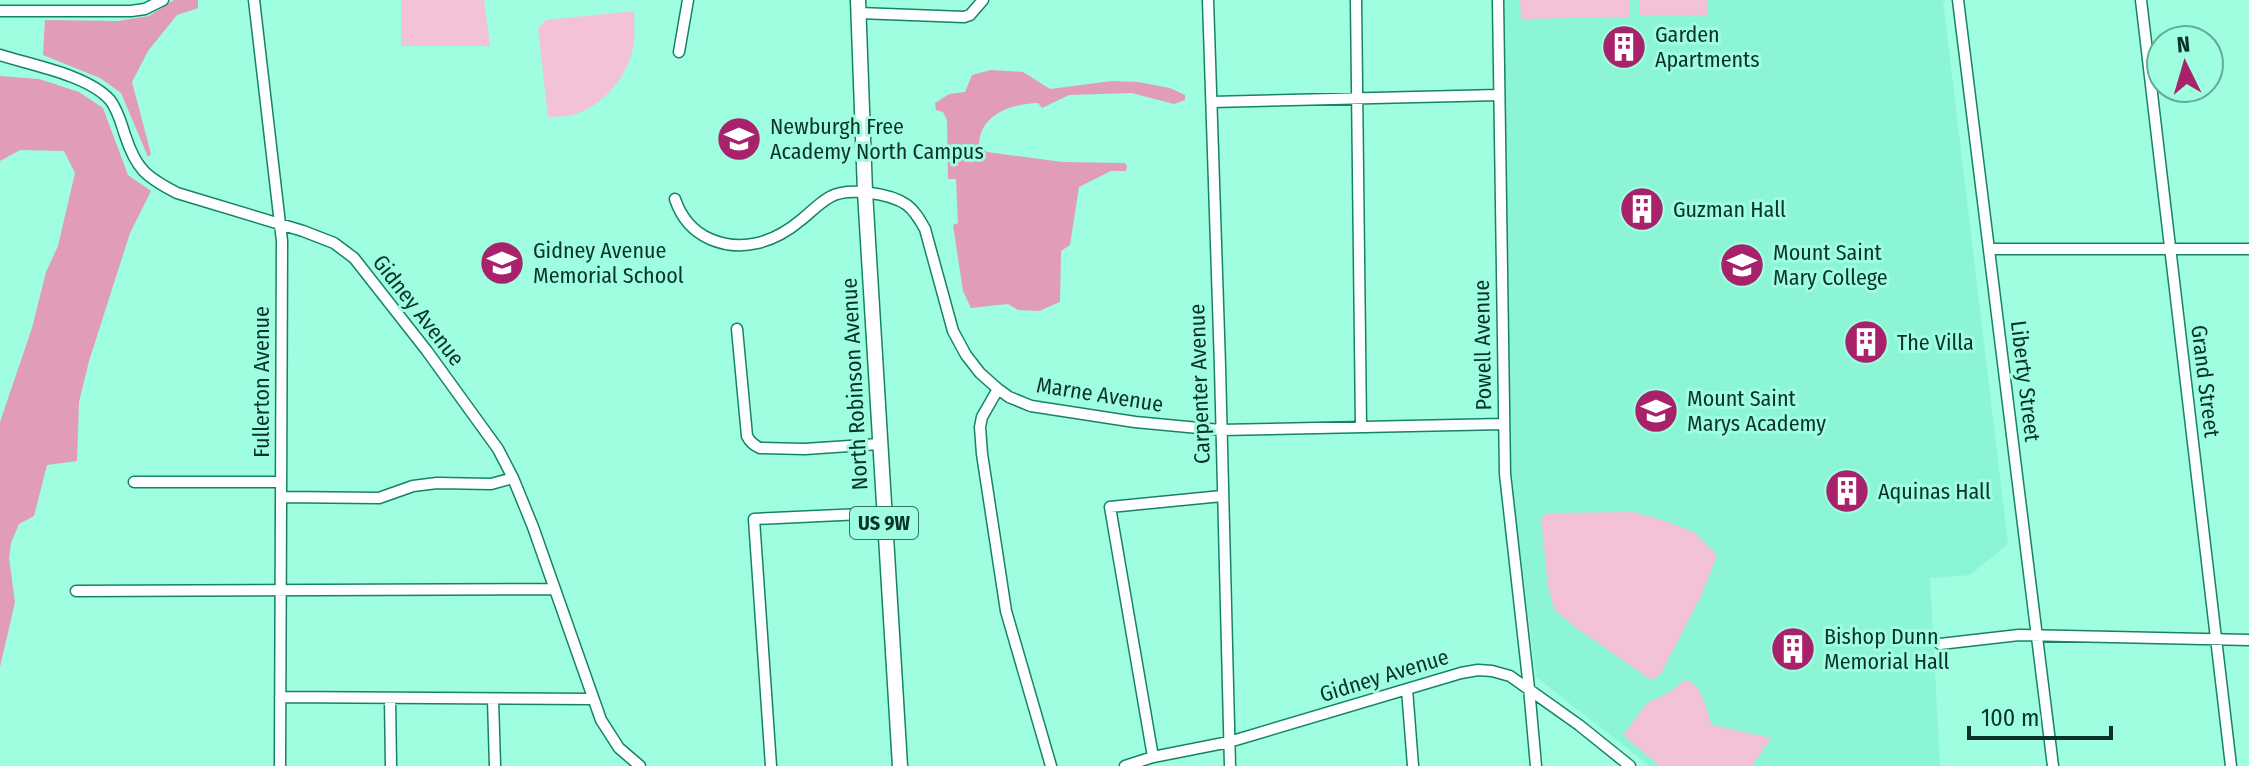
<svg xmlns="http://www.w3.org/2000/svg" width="2249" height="766" font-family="'Fira Sans Condensed',sans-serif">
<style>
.built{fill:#8bf5d5}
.green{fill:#f3c2d6}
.forest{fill:#e09cb8}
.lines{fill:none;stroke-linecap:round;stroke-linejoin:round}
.minor-casing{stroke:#168269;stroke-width:13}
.highway-casing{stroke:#168269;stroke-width:17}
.minor{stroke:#fff;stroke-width:10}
.highway{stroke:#fff;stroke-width:14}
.labels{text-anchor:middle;stroke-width:6;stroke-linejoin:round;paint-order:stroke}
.shield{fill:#9ffde0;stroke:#367060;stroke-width:2}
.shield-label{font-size:20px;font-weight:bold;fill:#093329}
.poi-label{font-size:22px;fill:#093329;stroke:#9ffde0;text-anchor:start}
.street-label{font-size:22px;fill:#093329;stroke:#9ffde0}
</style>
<rect width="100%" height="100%" fill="#9ffde0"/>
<path class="built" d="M 1504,0 L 1943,0 L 2008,544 L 1970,575 L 1930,578 L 1940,766 L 1650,766 L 1536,677 L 1511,480 Z"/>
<path class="green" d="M 401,0 L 484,0 L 490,46 L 401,46 Z
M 1520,0 L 1629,0 L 1629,17 L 1521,19 Z
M 1640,0 L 1707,0 L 1707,15 L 1640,15 Z
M 634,11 C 634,21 635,32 634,42 C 630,74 604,106 573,115 C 565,117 556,116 548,117 L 538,28 L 546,20 Z
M 1633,512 L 1659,519 L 1694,532 L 1717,555 L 1701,596 L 1660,675 L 1651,680 L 1571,624 L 1554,609 L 1548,586 L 1541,518 L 1547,513 Z
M 1685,680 C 1702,683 1706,710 1712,725 L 1771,738 L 1752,766 L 1660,766 L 1623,735 L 1647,703 L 1670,692 Z"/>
<path class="forest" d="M 174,0 L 198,0 L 198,8 L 177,15 L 148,51 L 132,82 L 151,154 L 148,157 L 121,93 L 100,78 L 43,55 L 45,20 L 118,21 L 149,16 Z
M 991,70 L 1023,72 L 1050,89 L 1112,81 L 1138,82 L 1170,88 L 1185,95 L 1185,100 L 1174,104 L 1132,93 L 1069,95 L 1042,108 L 1038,103 C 1012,104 981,113 979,144 L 987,152 L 1062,162 L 1125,163 L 1127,166 L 1126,171 L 1111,171 L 1079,187 L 1070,245 L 1061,251 L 1060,302 L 1039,311 L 1018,310 L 1008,304 L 971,308 L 963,291 L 953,225 L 958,223 L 956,179 L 948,179 L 947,120 L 943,112 L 936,110 L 935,103 L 949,94 L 965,92 L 972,75 Z
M 0,76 L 39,79 L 79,92 L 103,108 L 128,175 L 151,191 L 130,233 L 89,361 L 79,402 L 77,461 L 47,465 L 34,516 L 19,524 L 11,543 L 9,558 L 15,602 L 0,667 L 0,422 L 32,328 L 46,272 L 58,246 L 75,173 L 64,151 L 20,150 L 0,161 Z"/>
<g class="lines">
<g class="minor-casing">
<path id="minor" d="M 254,0 L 282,241 L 280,766
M 1208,0 C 1217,255 1225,511 1230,766
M 1356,0 L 1361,427
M 1498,0 L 1505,474 L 1529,688 L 1536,766
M 1958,0 L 2053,766
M 2141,0 C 2169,256 2201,511 2231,766
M 0,11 L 131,11 L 145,9 L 163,0
M 859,13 L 964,17 L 970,15 L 983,0
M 679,52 L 688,0
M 0,55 C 31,65 88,75 110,100 C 118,110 121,123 125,135 C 136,169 146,177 177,193 L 303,231 L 334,243 L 354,258 L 427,351 L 498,449 L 513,478 L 533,527 L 601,720 L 619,748 L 640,766
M 1212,102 L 1499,95
M 675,199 C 681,217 692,231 710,239 C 742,253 775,242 801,220 C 810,213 819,203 830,197 C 848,187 890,193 907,205 C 915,211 920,220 925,229 L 953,331 L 966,355 L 980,373 L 998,389 L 1009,397 L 1031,406 L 1135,422 L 1220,430 L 1503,424
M 1989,249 L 2249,249
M 737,329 L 747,436 C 750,442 753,445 760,448 L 805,449 L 879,444
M 998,389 L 982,417 L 980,427 L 982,454 L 1006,611 L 1051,766
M 134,482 L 281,482
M 281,497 L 379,498 L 413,486 L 437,483 L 491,484 L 513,478
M 76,591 L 555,589
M 1940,644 L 2019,635 L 2249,640
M 1407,689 L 1413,766
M 280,697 L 592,699
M 390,698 L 391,766
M 493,699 L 495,766
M 1153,757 L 1110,507 L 1222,496
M 771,766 L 754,519 L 883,513
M 1125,766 L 1153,757 L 1229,742 L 1461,673 L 1478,670 L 1492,671 L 1510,676 L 1579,725 L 1630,766"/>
</g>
<g class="highway-casing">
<path id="highway" d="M 858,0 L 865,192 L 900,766"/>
</g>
<use href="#minor" class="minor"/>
<use href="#highway" class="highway"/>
</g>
<defs>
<g id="building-disc" transform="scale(2.3)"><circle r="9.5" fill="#a7216b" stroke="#9ffde0"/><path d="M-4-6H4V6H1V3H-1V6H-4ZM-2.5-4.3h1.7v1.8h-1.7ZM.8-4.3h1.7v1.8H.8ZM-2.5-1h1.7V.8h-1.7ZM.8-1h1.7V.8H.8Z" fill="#fff"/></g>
<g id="school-disc" transform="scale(2.3)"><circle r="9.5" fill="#a7216b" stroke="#9ffde0"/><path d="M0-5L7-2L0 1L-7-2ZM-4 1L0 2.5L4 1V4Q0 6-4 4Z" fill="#fff"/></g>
<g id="university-disc" transform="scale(2.3)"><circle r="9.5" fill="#a7216b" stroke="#9ffde0"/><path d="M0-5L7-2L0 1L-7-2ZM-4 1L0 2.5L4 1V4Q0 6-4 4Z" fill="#fff"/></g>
</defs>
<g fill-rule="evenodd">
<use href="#building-disc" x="1624" y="47"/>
<use href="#school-disc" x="739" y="139"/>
<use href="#building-disc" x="1642" y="209"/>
<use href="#school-disc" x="502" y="263"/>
<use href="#university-disc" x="1742" y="265"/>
<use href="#building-disc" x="1866" y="342"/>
<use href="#school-disc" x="1656" y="411"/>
<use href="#building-disc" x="1847" y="491"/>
<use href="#building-disc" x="1793" y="649"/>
</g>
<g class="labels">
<rect class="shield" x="850" y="507" width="68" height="32" rx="6"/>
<g class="shield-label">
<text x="884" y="530">US 9W</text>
</g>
<g class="poi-label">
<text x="1655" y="42">Garden<tspan x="1655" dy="25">Apartments</tspan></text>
<text x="770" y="134">Newburgh Free<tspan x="770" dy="25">Academy North Campus</tspan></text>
<text x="1673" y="217">Guzman Hall</text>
<text x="533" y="258">Gidney Avenue<tspan x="533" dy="25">Memorial School</tspan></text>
<text x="1773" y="260">Mount Saint<tspan x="1773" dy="25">Mary College</tspan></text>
<text x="1897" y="350">The Villa</text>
<text x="1687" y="406">Mount Saint<tspan x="1687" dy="25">Marys Academy</tspan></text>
<text x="1878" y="499">Aquinas Hall</text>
<text x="1824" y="644">Bishop Dunn<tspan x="1824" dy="25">Memorial Hall</tspan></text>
</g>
<g class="street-label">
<text transform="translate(419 310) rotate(52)" y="8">Gidney Avenue</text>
<text transform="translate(1482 345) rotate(-91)" y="8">Powell Avenue</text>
<text transform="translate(2026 381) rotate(83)" y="8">Liberty Street</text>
<text transform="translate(2206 381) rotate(83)" y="8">Grand Street</text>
<text transform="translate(261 382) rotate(-90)" y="8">Fullerton Avenue</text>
<text transform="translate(854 384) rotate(-93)" y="8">North Robinson Avenue</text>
<text transform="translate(1199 384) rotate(-92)" y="8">Carpenter Avenue</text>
<text transform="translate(1100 394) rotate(9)" y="8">Marne Avenue</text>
<text transform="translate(1384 675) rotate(-17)" y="8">Gidney Avenue</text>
</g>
</g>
<g transform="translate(2185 64) rotate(355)"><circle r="38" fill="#9ffde0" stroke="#63ac97" stroke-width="2"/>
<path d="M0-6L14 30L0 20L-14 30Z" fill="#a7216b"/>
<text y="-12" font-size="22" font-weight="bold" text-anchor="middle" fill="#093329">N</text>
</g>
<path d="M1969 726v12h142v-12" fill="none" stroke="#093329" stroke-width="4"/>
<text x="1981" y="726" font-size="24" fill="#093329" stroke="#9ffde0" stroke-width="6" paint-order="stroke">100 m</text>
</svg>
